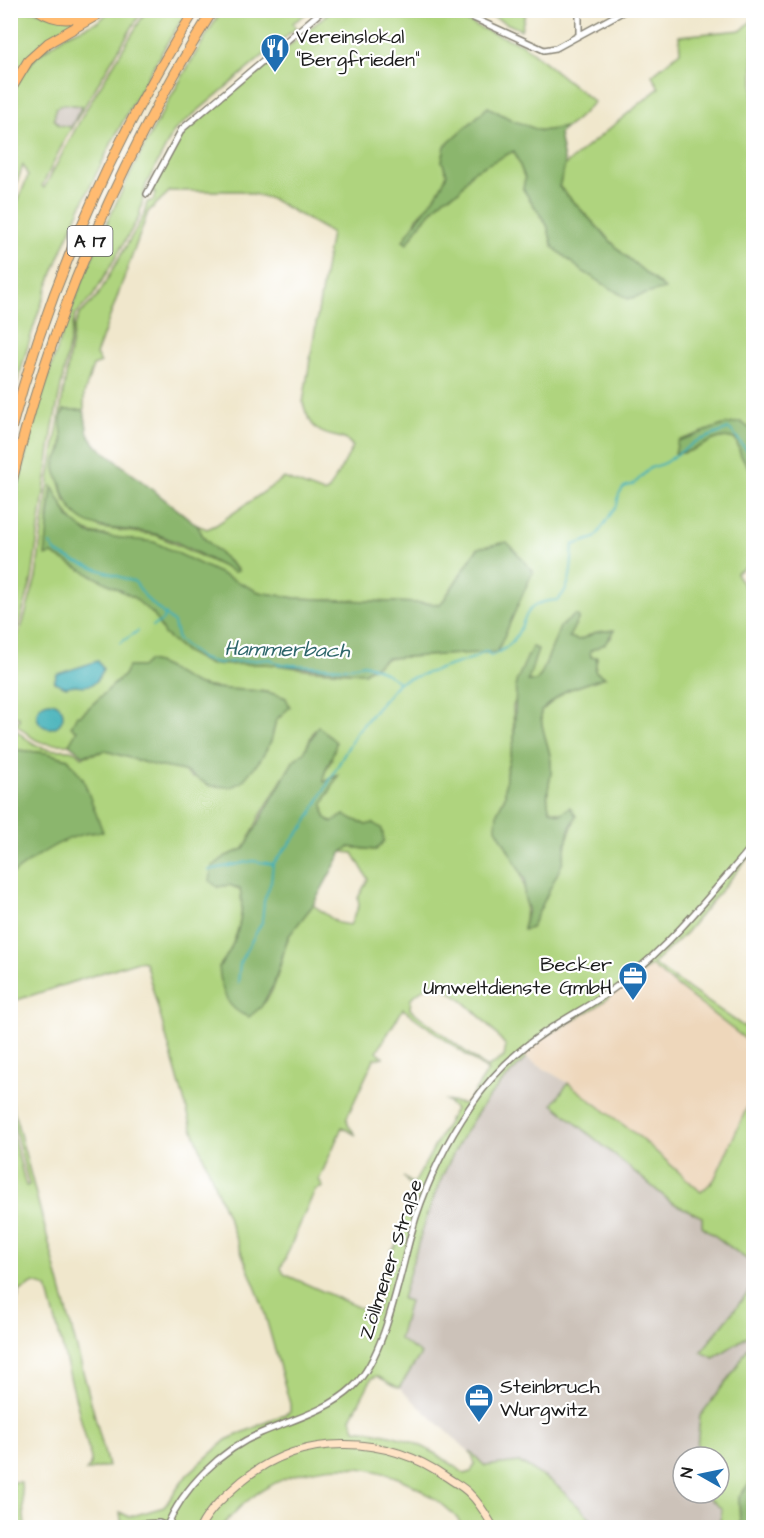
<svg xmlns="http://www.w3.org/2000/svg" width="764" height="1538" font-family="'Architects Daughter',sans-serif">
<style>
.built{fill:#eed7bb}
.industrial{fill:#ccc2b9}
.green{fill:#afd47e;stroke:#66784d;stroke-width:1.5;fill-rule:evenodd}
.forest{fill:#8bb66d;stroke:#546944;stroke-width:1.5}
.water{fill:#3fb0b8;stroke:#2e666a;stroke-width:1.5}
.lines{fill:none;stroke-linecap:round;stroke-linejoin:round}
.stream{stroke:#3fb0b8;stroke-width:2}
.street-casing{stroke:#868274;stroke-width:8}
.secondary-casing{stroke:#868274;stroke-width:9}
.highway-casing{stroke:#868274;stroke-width:11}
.street{stroke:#fff;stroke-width:5}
.secondary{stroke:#ffe4c6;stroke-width:7}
.highway{stroke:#ffbb71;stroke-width:9}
.labels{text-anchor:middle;stroke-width:4.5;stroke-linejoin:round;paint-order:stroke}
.shield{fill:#fff;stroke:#606060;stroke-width:1.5}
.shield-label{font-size:18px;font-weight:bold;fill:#1c1c1c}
.poi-label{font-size:20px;fill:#1c1c1c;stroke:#fff;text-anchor:start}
.street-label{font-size:20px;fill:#1c1c1c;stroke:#fff}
.water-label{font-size:21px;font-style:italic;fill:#2e666a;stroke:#fff}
</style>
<rect width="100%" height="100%" fill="#fff"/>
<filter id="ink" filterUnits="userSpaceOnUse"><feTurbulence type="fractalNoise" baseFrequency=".0167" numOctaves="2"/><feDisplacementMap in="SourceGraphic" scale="12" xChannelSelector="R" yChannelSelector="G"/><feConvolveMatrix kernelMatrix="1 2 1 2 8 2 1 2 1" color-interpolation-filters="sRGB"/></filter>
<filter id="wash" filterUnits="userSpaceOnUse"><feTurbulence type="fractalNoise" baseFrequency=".008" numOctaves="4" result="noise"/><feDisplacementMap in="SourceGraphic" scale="24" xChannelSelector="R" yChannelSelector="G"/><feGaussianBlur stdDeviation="1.35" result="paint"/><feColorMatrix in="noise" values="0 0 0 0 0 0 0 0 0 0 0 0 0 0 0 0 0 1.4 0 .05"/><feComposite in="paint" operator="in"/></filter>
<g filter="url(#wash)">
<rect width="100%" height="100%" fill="#f0e7cc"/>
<path class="built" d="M 651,966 L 753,1045 L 753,1094 L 714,1180 L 701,1193 L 642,1139 L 568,1083 L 522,1055 L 546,1036 L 596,1007 Z"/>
<path class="industrial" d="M 63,104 L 82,106 L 71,127 L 59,125 L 54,119 L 56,108 Z
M 526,1058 L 568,1083 L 642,1139 L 688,1211 L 753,1244 L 753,1338 L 735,1370 L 700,1416 L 696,1457 L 683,1457 L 683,1493 L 702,1493 L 722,1509 L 719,1527 L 531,1527 L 485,1466 L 399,1388 L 421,1355 L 399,1339 L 409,1301 L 402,1299 L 424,1218 L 444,1167 L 484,1103 Z"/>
<path class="green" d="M 13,11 L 34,11 L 80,20 L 62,30 L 11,85 Z
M 110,11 L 142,11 L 67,135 L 42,186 L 44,188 L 85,111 L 146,11 L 187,11 C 131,100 83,192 46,291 C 32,328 22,367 11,404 L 11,218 L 28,176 L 23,165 L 11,200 L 11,98 L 16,84 L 30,62 L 66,35 L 99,21 ZM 63,104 L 82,106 L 71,127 L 59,125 L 54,119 L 56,108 Z
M 221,11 L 310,11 L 293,23 L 296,28 L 174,131 L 146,185 L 139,217 L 93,296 L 75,315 L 53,427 L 32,579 L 20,621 L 11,643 C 11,606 7,566 11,529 C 15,489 28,448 38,410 C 79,265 143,139 221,11 Z
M 331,11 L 445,11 L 485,30 L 522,44 L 594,102 C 586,109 576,123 566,127 C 539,139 510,120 488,107 L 442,161 L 447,174 L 439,194 L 417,218 L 407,243 L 422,222 L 444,198 L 459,191 L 472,172 L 514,150 L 525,179 L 523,189 L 547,225 L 553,247 L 664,289 L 621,252 L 559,186 L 565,165 L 659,88 L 652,75 L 680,52 L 679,36 L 742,30 L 753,19 L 753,431 L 741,422 L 723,425 L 678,441 L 676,453 C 697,455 717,429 736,440 L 741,456 L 753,473 L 753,563 L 736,573 L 753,601 L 753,852 L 684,935 L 653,964 L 753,1033 L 753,1045 L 651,966 L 596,1007 L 546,1036 L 522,1054 L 526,1058 C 512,1073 495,1088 483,1105 C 439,1166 422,1228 402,1299 L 409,1301 L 399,1339 L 421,1354 L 399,1388 L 377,1376 L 372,1378 L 351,1418 L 355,1429 C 401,1434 428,1445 465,1474 L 471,1472 L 475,1464 L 470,1451 L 485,1466 L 519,1462 L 554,1483 L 600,1527 L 463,1527 C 454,1511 438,1501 423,1491 C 357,1448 269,1465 222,1527 L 122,1527 L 120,1512 L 129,1517 L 164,1507 L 187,1475 L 226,1440 L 287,1413 L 290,1411 L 290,1404 L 262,1304 L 192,1128 L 145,962 L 138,961 L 11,1002 L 10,875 C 36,856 68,831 102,832 L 83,779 L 68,759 L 46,753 L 18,750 L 11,745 L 11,726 C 21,734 33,746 47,749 C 61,752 70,745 82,757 L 106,751 L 153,765 L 184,771 L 192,778 L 271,741 L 276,719 L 282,716 L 286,698 C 258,685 228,693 199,685 C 181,679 167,664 148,661 L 142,667 L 128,667 L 124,675 L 81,715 L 75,736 L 69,744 C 40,746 34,741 14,722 L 19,721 L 19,717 L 13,717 L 11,712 L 11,650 L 23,623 L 36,577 L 50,473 L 74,328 L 79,315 L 97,297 L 144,215 L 147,202 L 154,200 L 155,192 L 151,190 L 179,137 ZM 170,191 L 241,191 L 272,199 L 331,233 L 303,403 C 315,449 341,427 353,447 L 329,490 L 324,493 L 284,478 L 216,525 L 207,529 L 197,525 L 204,538 L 238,570 L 234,572 L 156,535 L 100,528 L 65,501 L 55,463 C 67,446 60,429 64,410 L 84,410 L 84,394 L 93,366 L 101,363 L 96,355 L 148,212 ZM 52,488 C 68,511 71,534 105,535 L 215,573 L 259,592 L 295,598 L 441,604 L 478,548 L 533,571 L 497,652 L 387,658 L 364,673 L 311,670 L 186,652 L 164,634 L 154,615 L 133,597 L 52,554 L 48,518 ZM 579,618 L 568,637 L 579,640 L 597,632 L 614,631 L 611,638 L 590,651 L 591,657 L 597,657 L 595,671 L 605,677 L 565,691 L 541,711 C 540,732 550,744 551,763 C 553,779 543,793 550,810 L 576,816 L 545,899 L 531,928 L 523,929 C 534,888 512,851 497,812 L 505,796 L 506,773 L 514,741 L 513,706 L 538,650 L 527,681 L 536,681 L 541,675 ZM 314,730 L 332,759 L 323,776 L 324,783 L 338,776 L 323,804 L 325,817 L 332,822 L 344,815 L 366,825 L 375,850 L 349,847 L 342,852 L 353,853 L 368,879 L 358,898 L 359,906 L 350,925 L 338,923 L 313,905 C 305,915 292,927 288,939 C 279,961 278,999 254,1011 L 219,967 C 235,947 246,914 240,889 L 229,885 L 217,887 L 226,856 L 244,849 L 260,816 L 294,760 L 304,752 ZM 431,983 C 456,988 490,1026 506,1046 L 504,1057 L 487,1068 L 410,1009 L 411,998 ZM 403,1009 L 488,1071 L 468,1102 L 464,1104 L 446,1101 L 455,1109 L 415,1182 L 412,1183 L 403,1177 L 413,1188 L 395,1247 L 391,1250 L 393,1256 L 376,1312 L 373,1314 L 284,1274 L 281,1268 L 315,1190 L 323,1187 L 319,1180 L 342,1127 L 356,1135 L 348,1125 L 347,1117 L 374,1059 L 383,1057 L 377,1051 Z
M 480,11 L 526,11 L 521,30 Z
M 568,1083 L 642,1139 L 701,1192 L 714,1180 L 753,1094 L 753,1264 L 702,1226 L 702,1217 L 671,1202 L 553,1104 Z
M 11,1100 L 108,1466 L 86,1471 L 91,1465 L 91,1459 L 47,1287 L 34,1283 L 20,1291 L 11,1321 L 11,1128 L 26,1186 L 29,1185 L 11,1115 Z
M 753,1286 L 753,1333 L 714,1358 L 701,1352 Z
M 753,1338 L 753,1478 L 739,1497 L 740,1527 L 719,1527 L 722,1509 L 702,1493 L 719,1493 L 719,1457 L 696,1457 L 700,1416 L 735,1370 Z
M 10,1482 L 21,1482 L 25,1527 L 11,1527 Z"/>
<path class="forest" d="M 488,107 L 512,120 L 541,131 L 567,127 L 559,134 L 565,165 L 559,187 L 621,252 L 665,289 L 628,299 L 582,271 L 553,247 L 547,225 L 523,189 L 525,178 L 514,151 L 472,172 L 459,191 L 444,198 L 422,222 L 407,244 L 403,241 C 417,217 437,200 447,174 L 442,161 L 445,146 Z
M 64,410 L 84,410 L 88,434 L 96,445 L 197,525 L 204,538 L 238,571 L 234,572 C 212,562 178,540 155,534 C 116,525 74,538 62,487 C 60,480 54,473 55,466 C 55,458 62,453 63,445 C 63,433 58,420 64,410 Z
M 741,422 L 753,431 L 753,473 L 741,456 L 736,440 C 717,429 697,455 675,453 L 678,441 L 723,425 Z
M 52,486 L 69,518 L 89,534 L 154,542 L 259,592 L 295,598 L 441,604 L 478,548 L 507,542 L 533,571 L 497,652 L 387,658 L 364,673 L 265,664 L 210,665 L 186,652 L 164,634 L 154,615 L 133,597 L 52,554 L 45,556 Z
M 575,615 L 579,617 L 569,637 L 579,640 L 597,632 L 614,630 L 605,644 L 590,651 L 591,657 L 597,657 L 595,671 L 605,677 L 565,691 L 541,711 C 540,732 550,744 551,763 C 553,780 543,793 550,810 L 560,814 L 570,807 L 576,816 L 569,830 L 562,864 L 531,928 L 523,930 L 528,909 L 524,896 L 525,880 L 496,828 L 497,813 L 505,796 L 506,773 L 514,741 L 516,682 L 532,647 L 538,649 L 528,681 L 536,681 L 541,675 L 560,627 Z
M 148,661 C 167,664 181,679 199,685 C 228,693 258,686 286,698 L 290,707 L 276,720 L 271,741 L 261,759 L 242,782 L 231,787 L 210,786 L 184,771 L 153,765 L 106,751 L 83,755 L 69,744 L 77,730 L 71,727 L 77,715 L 81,715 L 124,675 L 128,667 L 142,667 Z
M 318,726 L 336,742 C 335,757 322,769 324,782 L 338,775 L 323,804 L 325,817 L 332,822 L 344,815 L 366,825 L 373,823 L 382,829 L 384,841 L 376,850 L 349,847 L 342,852 L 313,905 L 288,937 L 274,984 L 261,1007 L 249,1017 C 226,1010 221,990 219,967 C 235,947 246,915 240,889 L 229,885 L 217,887 L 210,881 L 212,867 L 226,856 L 244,849 L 294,760 L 304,752 Z
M 11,745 L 18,750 L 46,753 L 68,759 L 83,779 L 103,832 C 69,831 37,856 11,875 Z
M 753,1478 L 753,1527 L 740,1527 L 739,1497 Z"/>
<path class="water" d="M 98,661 L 103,669 C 92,697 80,680 66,687 L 54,682 L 57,674 Z
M37 715a13 13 0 1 1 26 0a13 13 0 1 1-26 0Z"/>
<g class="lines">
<path class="stream" d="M 50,544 L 56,552 L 74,561 L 135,582 L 147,599 L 174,623 L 178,640 L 202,659 L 218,663 L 271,659 L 278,664 L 345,668 L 364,664 L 379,669 L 399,682 L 474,658 L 486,651 L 491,656 C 498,652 506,649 511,643 C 530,622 518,602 558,600 C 573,585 571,565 573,545 L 595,538 L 617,505 L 619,494 L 624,487 L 634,484 L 650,468 L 663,464 L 695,442 L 729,429 C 740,437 741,449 754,456
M 153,626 L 163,620 L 166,614
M 120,643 L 138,631
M 209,870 L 253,861 L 273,864
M 238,983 L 240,962 L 262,922 L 264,901 L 271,882 L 273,864 L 305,825 L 356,733 L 399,682"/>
</g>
</g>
<g filter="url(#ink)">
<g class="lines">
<g class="street-casing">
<path id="street" d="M 456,10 L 544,50 L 556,48 L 626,10
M 579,35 L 579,10
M 147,194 L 182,129 L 323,10
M 65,1528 L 159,1523 L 167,1526
M 166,1528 C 183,1487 221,1450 261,1433 C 291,1420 328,1411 353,1387 C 388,1354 401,1264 416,1217 C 429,1178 447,1141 470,1107 C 488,1080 511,1056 538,1037 C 565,1017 595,1004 621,983 C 672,944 712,893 754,844"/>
</g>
<g class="secondary-casing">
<path id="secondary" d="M 200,1528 C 209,1509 228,1493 243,1480 C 303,1431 387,1435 448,1478 C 455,1483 464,1487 470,1494 C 480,1503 487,1517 494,1528"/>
</g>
<g class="highway-casing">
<path id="highway" d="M 38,10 C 56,22 76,22 94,10
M 10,91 L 28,61 L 48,43 L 106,10
M 10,433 C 50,283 112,142 195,10
M 10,490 C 50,318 119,160 213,10"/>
</g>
<use href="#street" class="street"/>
<use href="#secondary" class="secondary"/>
<use href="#highway" class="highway"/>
</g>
</g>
<defs>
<g id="restaurant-pin" transform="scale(1.5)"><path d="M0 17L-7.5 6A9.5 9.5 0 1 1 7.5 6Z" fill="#1f6fb2" stroke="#fff"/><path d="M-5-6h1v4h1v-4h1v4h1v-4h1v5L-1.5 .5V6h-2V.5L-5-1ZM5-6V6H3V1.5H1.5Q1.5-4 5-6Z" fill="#fff"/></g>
<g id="office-pin" transform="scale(1.5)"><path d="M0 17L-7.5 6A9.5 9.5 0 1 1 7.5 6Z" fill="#1f6fb2" stroke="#fff"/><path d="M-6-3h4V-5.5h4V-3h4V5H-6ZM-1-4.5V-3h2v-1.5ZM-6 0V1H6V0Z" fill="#fff"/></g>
</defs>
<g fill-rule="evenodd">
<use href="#restaurant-pin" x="275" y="48"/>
<use href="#office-pin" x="633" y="976"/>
<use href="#office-pin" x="479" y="1398"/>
</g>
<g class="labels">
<rect class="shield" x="67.5" y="226" width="45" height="30" rx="4.5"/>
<g class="shield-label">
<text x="90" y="247">A 17</text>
</g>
<g class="poi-label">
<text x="296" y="43">Vereinslokal<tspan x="296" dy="23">"Bergfrieden"</tspan></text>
<text x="612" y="971" text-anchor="end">Becker<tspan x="612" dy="23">Umweltdienste GmbH</tspan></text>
<text x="500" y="1393">Steinbruch<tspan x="500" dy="23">Wurgwitz</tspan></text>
</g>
<g class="street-label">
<text transform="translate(390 1259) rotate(-72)" y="7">Zöllmener Straße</text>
</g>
<g class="water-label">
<text transform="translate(287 649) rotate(1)" y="7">Hammerbach</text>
</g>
</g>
<rect width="764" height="1538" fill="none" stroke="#fff" stroke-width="36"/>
<g transform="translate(701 1475) rotate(279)"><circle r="28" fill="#ffffff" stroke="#a4a4a4" stroke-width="1.5"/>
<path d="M0-4.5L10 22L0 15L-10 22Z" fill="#1f6fb2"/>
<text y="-9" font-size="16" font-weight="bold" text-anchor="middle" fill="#1c1c1c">N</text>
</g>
</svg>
